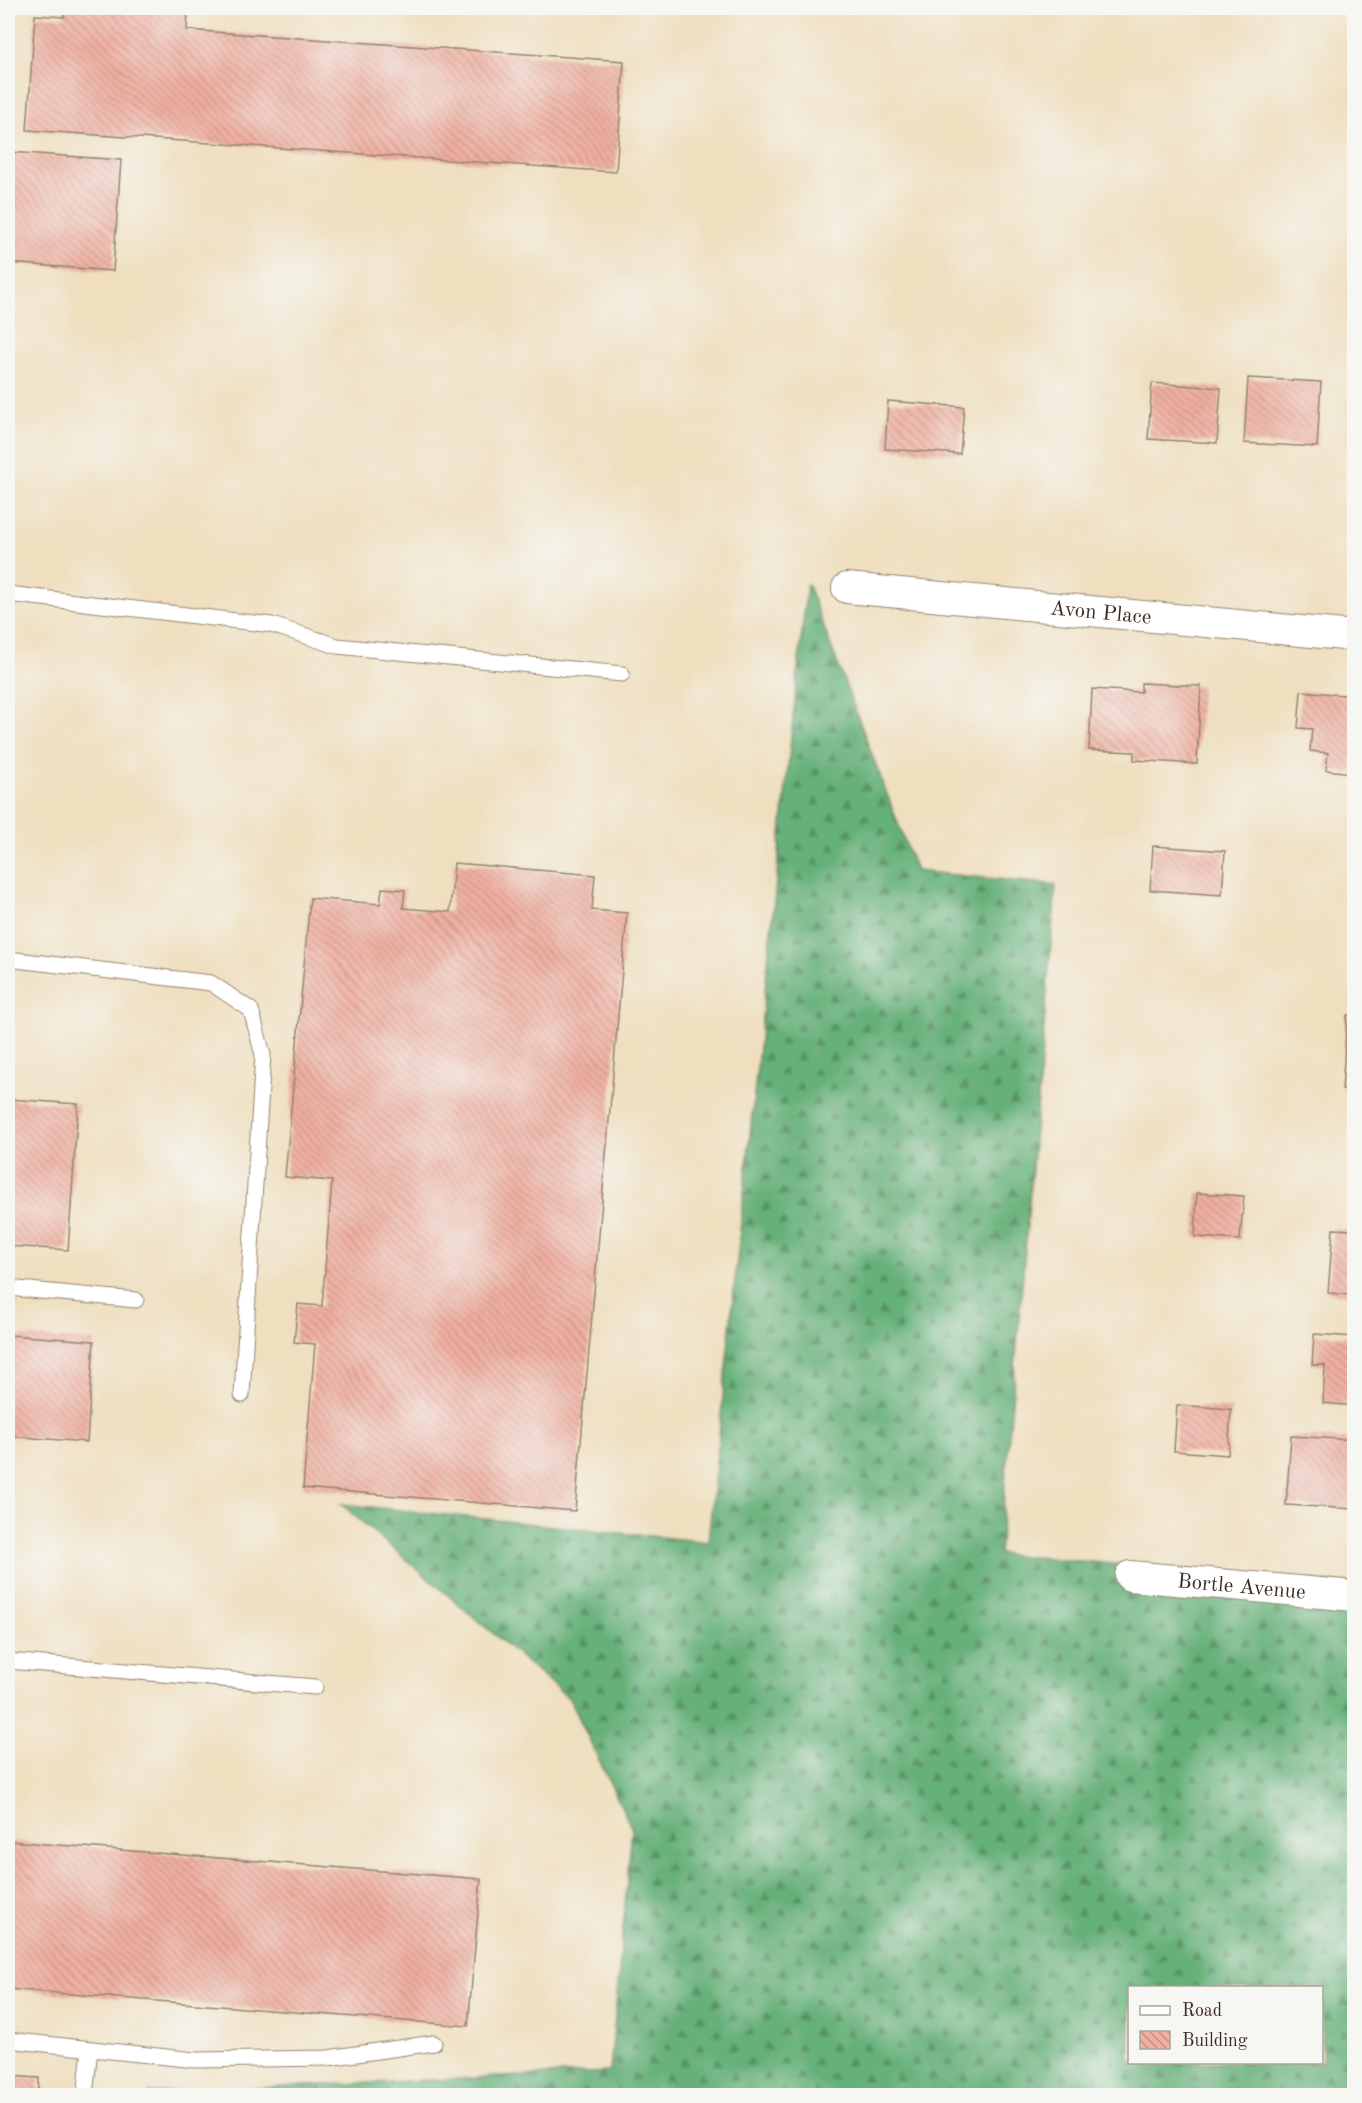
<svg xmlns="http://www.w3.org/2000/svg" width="1362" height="2103" font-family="'Old Standard TT',serif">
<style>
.forest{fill:url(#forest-firs);stroke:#506d4c;stroke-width:1.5;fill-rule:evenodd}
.building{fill:url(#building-back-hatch)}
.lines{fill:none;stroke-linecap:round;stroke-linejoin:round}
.lane-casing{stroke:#95846e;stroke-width:17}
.street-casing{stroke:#95846e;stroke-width:32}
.lane{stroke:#fff;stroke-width:15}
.street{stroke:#fff;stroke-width:30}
.labels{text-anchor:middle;stroke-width:4.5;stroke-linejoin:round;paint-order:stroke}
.street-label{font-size:21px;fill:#3b2a1e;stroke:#f6f6f2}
</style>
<defs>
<pattern id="forest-firs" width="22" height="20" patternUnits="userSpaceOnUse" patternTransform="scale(1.5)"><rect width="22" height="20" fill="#66b079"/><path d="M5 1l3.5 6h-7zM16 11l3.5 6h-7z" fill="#558f63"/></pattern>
<pattern id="building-back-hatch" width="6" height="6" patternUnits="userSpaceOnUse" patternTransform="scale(1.5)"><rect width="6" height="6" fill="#f0b0a1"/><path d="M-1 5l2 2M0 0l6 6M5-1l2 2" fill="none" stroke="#c48f83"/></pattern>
</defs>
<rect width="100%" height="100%" fill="#f6f6f2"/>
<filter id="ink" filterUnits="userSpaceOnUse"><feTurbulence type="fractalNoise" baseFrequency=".0167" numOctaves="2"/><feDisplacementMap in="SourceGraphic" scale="12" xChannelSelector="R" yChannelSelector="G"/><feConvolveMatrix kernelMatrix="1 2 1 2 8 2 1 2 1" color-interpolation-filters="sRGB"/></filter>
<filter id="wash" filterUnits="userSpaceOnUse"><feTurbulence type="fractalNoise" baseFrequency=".008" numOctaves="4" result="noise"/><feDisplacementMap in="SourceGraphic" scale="24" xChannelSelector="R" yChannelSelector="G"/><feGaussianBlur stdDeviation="1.35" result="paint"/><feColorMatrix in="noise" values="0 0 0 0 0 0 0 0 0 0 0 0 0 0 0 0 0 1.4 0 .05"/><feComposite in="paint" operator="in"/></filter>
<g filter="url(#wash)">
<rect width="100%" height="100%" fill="#efdfbf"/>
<path class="forest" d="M 807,583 L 916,871 L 1056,885 L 999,1554 L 1354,1585 L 1354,2095 L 149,2096 L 149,2093 L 610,2072 L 632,1829 L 570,1699 L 341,1504 L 708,1542 ZM 1130,1988 L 1322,1988 L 1322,2062 L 1130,2062 Z"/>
<g id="blocks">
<path class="building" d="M 64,8 L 188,8 L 187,30 L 624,61 L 616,172 L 27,130 L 35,15 L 64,17 Z
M 9,152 L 121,160 L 113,271 L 8,263 Z
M 1248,378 L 1321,382 L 1317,447 L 1244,443 Z
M 1152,383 L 1221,388 L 1217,443 L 1148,439 Z
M 888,401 L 964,407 L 960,454 L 885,449 Z
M 1141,683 L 1201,686 L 1197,764 L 1134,760 L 1134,752 L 1089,750 L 1092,689 L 1141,692 Z
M 1301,691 L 1354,696 L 1353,773 L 1326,770 L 1328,753 L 1310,751 L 1312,729 L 1298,728 Z
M 1153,846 L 1225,851 L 1222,895 L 1150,890 Z
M 454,863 L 595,875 L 592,910 L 627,913 L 575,1511 L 303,1488 L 315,1344 L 294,1342 L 298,1304 L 322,1306 L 332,1181 L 285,1177 L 310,898 L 380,904 L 382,888 L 405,890 L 403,908 L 450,912 Z
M 1347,1015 L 1354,1015 L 1354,1091 L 1342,1090 Z
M 8,1099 L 78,1104 L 68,1250 L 8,1246 Z
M 1197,1193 L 1244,1196 L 1240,1240 L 1195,1237 Z
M 1333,1229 L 1354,1230 L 1354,1295 L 1328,1293 Z
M 1314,1334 L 1354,1337 L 1354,1406 L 1323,1403 L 1325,1365 L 1312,1365 Z
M 8,1335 L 94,1341 L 87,1442 L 8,1436 Z
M 1177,1405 L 1231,1409 L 1228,1455 L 1174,1451 Z
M 1291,1436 L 1354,1440 L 1354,1509 L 1286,1505 Z
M 8,1841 L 481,1879 L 468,2026 L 8,1989 Z
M 8,2076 L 39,2078 L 38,2096 L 8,2096 Z"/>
</g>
</g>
<g filter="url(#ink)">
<use href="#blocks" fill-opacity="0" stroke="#95846e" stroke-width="1.5"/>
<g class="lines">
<g class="lane-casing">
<path id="lane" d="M 8,594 L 272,625 L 337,646 L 622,674
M 8,959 L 211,983 L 251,1010 L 263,1055 L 242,1395
M 8,1288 L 136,1300
M 8,1661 L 315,1687
M 8,2040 L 195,2060 L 328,2058 L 434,2043
M 85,2096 L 90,2049"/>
</g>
<g class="street-casing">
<g id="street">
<path id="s1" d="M 847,588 L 1354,636"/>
<path id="s2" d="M 1130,1576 L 1354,1596"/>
</g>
</g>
<use href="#lane" class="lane"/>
<use href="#street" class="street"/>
</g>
</g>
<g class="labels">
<g class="street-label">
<text dy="7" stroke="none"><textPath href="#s1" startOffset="255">Avon Place</textPath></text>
<text dy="7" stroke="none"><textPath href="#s2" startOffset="112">Bortle Avenue</textPath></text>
</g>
</g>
<rect width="1362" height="2103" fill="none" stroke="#f6f6f2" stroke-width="30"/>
<rect x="1128" y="1986" width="195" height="78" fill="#f6f6f2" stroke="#aba49d" stroke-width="1.5"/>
<rect x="1140" y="2006" width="30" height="9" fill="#ffffff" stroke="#aba49d" stroke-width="1.5"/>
<text x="1182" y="2016" font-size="18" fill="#3b2a1e">Road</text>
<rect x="1140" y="2031" width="30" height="18" fill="url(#building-back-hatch)" stroke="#aba49d" stroke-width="1.5"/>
<text x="1182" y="2046" font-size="18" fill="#3b2a1e">Building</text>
</svg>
